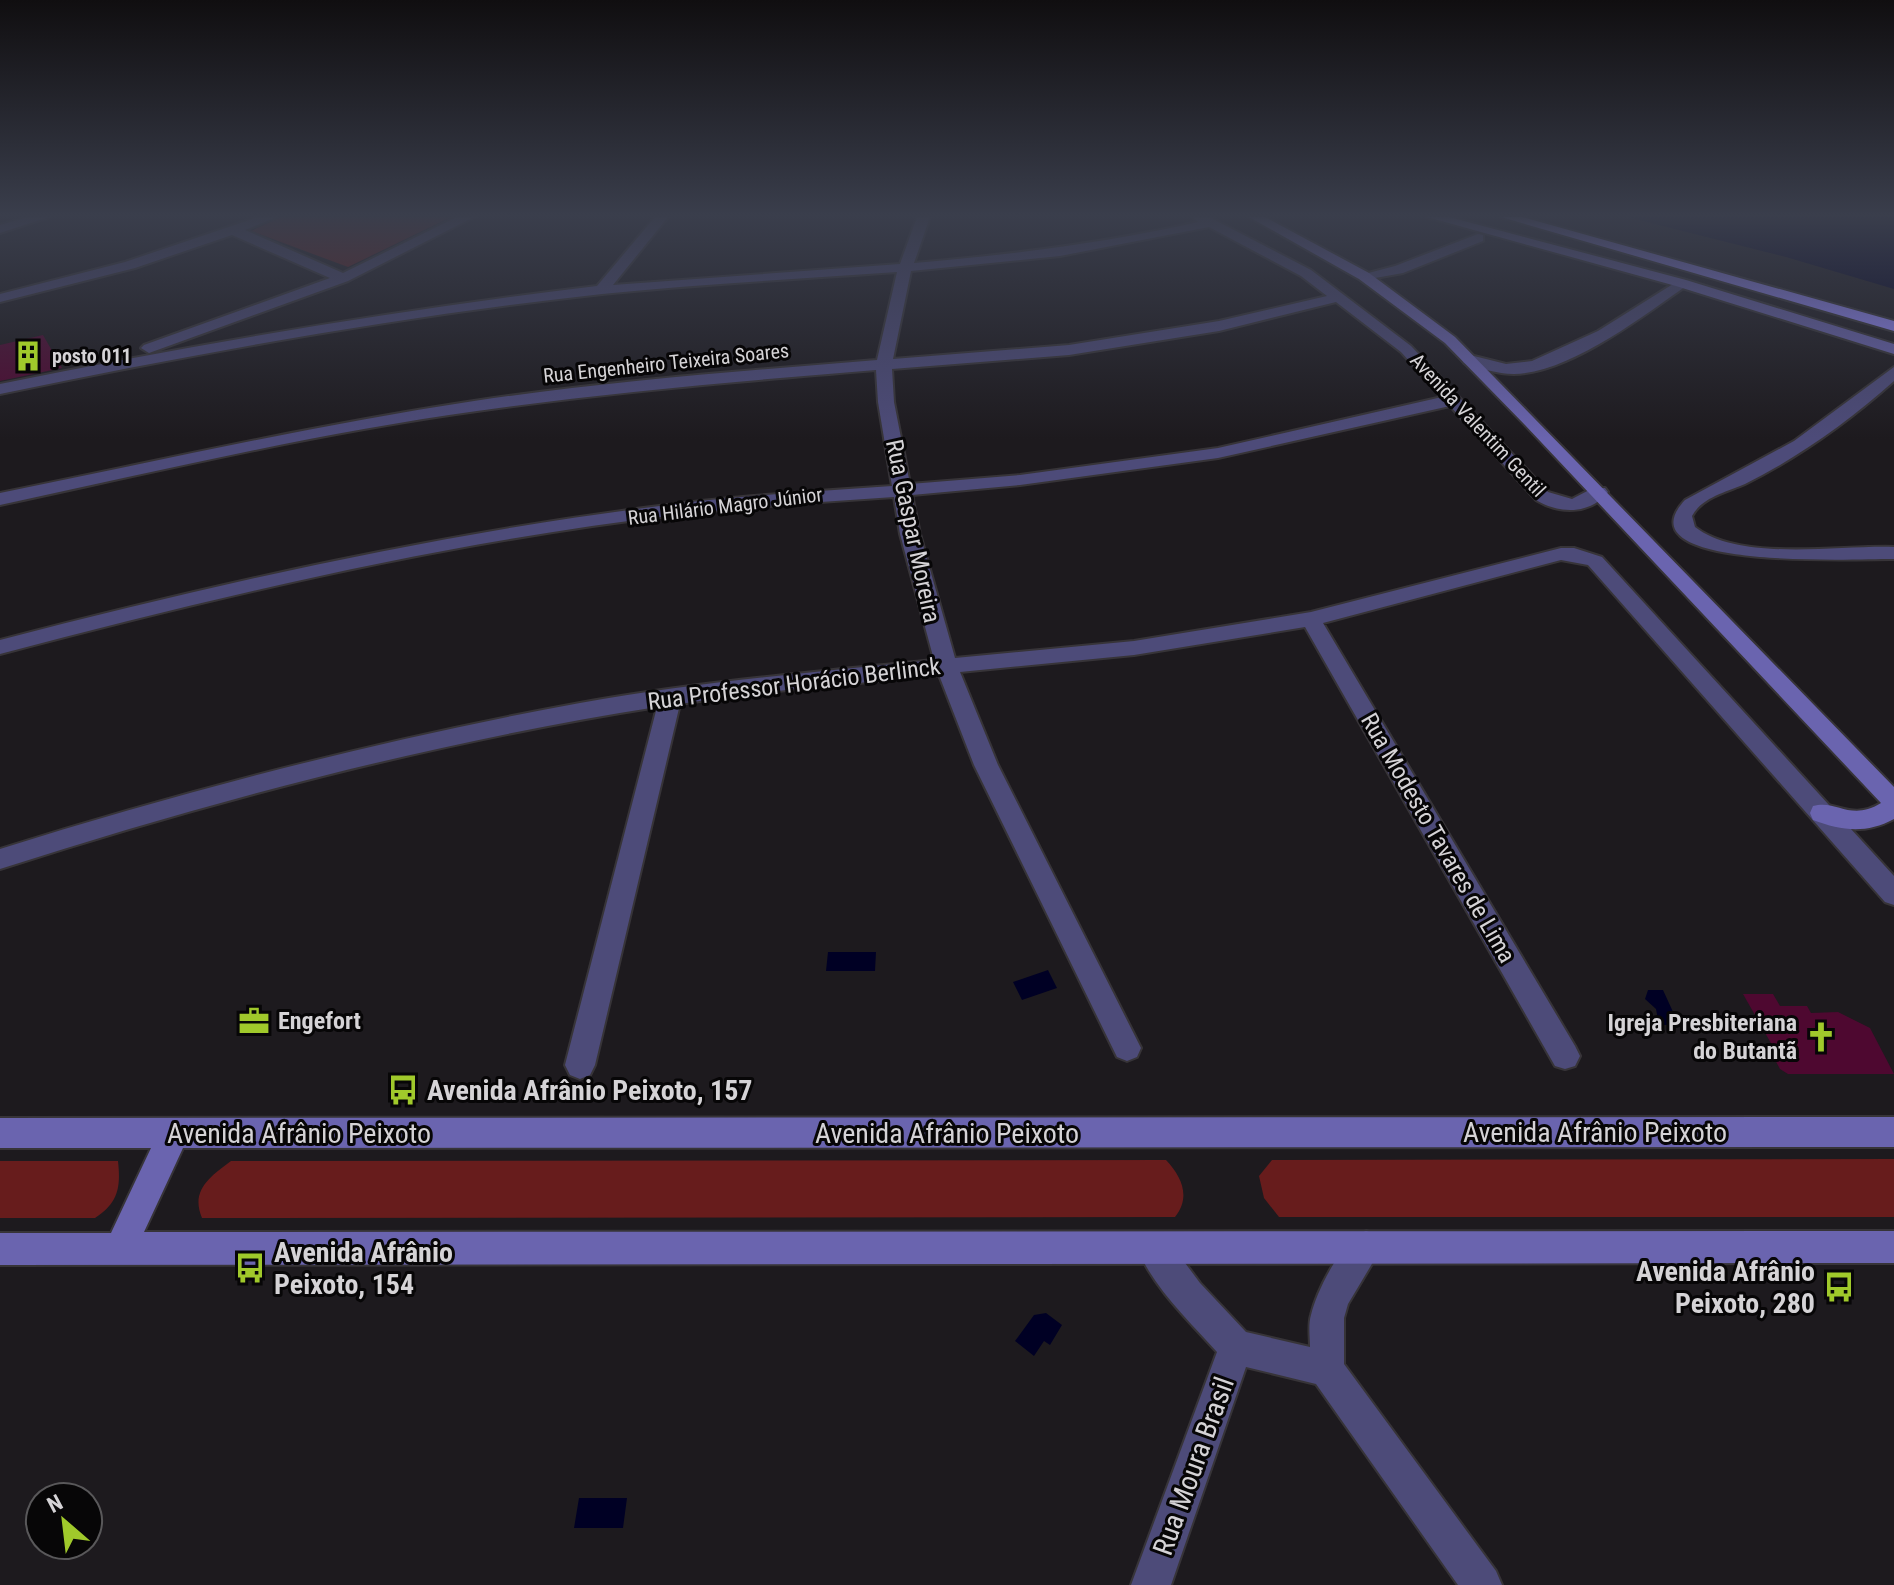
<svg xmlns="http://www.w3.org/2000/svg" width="1894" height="1585" font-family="'Roboto Condensed',sans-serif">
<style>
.green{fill:#671c1c}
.water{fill:#000024}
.building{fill:#4e0830}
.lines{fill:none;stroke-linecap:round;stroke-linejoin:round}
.street-casing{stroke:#373438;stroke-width:4}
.secondary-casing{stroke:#373438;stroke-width:4}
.highway-casing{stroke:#373438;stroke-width:4}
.street{fill:#4d4b79;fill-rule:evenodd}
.secondary{fill:#6a64af;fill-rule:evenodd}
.highway{fill:#9489fe;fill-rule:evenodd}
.labels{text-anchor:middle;stroke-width:6;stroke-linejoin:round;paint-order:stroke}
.far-poi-label{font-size:20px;font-weight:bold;fill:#d5d3d6;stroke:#070607;text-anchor:start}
.far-street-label{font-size:20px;fill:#d5d3d6;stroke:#070607}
.street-label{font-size:24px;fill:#d5d3d6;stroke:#070607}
.poi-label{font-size:24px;font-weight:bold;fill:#d5d3d6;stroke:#070607;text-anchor:start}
.near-poi-label{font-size:28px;font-weight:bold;fill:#d5d3d6;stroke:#070607;text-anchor:start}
.near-street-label{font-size:28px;fill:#d5d3d6;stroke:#070607}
</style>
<rect width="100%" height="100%" fill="#1d1a1e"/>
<path class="green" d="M 281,217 L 451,217 L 348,267 L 251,231 Z
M 1894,1159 L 1894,1217 L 1279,1217 L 1264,1198 L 1259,1176 L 1272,1160 Z
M 1166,1160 C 1182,1177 1191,1197 1175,1217 L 202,1218 C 190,1190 211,1176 231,1161 Z
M 0,1161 L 118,1161 C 121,1188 118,1203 95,1218 L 0,1218 Z"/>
<path class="water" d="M 1627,217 L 1894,217 L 1894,289 L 1786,257 Z
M 828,952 L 876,952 L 875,971 L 826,971 Z
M 1048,970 L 1057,988 L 1022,1000 L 1013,982 Z
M 1648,990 L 1663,990 L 1679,1025 L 1664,1025 L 1658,1020 L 1656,1009 L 1645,999 Z
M 1046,1313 L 1062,1325 L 1050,1345 L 1044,1341 L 1034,1356 L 1015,1341 L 1034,1315 Z
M 579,1498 L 627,1498 L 623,1528 L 574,1528 Z"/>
<path class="building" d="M 43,335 L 62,368 L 0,381 L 0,345 Z
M 1743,994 L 1773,994 L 1780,1006 L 1807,1006 L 1811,1013 L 1838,1012 L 1870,1028 L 1894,1074 L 1788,1074 L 1780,1069 L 1767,1045 L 1772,1045 Z"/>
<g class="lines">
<g class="street-casing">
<path id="street" d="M 28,217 L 49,217 L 0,233 L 0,225 Z
M 258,217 L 277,217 L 245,230 L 343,273 L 457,217 L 474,217 L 348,281 L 149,353 L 141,348 L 144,345 L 330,278 L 232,235 L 135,268 L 0,302 L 0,294 L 125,262 Z
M 655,217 L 668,217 L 613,285 L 900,264 L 917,217 L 930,217 L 914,263 C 1010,255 1104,243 1198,222 L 1193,217 L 1209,217 L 1311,270 L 1411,346 L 1548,492 L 1572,499 L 1593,488 L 1605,488 L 1608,492 C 1590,515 1559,514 1536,500 L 1450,406 L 1218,458 L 1020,485 L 912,495 L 920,534 L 955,658 L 1134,641 L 1311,612 L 1561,548 L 1574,548 L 1602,557 L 1894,876 L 1894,905 L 1885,902 L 1588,565 L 1561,560 L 1323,623 L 1575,1046 L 1580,1056 L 1575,1066 L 1565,1069 L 1555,1066 L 1305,627 L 1134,655 L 960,672 L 998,765 L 1141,1048 L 1137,1057 L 1127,1061 L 1117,1057 L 974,765 L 939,675 L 746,694 L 680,704 L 595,1065 L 590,1075 L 580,1079 L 570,1075 L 565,1065 L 657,707 C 434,742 215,800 0,869 L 0,849 C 191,789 384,739 580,703 C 697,682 816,672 934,660 L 900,534 L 894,497 C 822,502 749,506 676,515 C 447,542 223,595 0,654 L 0,640 C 222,582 447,532 675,504 C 747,495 820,491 892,486 L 878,402 L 876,370 C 743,381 610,392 477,411 C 317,433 158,471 0,505 L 0,493 C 158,461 315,425 474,401 C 608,381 743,371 877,360 L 897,272 C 799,279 700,284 602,294 C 400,316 199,353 0,394 L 0,384 C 198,344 396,310 597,286 ZM 1209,227 L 1301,276 L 1327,296 L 1219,321 L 1069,345 L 893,359 L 911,271 L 1060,256 ZM 1336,302 L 1401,352 L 1442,397 L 1218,448 L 1020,475 L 910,484 L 894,402 L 892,369 L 1069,355 L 1219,331 Z
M 1478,234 L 1483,235 L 1483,241 L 1403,273 L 1364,280 L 1357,276 L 1395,266 Z
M 1681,279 L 1688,283 L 1686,286 C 1642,317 1569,373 1514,374 C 1497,374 1480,368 1464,363 L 1462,360 L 1470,355 L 1506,364 L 1532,361 L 1598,331 Z
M 1894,367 L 1894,381 C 1849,421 1799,457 1745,484 C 1727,492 1702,497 1692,516 L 1695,527 C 1740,562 1838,545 1894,547 L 1894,559 C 1870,558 1617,573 1685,500 L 1794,441 Z
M 1366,1231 L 1378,1235 L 1382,1247 L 1348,1304 L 1344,1318 L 1344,1364 L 1496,1571 L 1502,1585 L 1458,1585 L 1316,1384 L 1246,1367 L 1171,1585 L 1131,1585 L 1217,1352 C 1189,1321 1153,1287 1137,1248 L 1141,1236 L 1153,1232 L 1165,1236 L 1200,1283 L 1246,1332 L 1310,1347 C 1310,1337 1308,1325 1311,1315 C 1317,1290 1342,1240 1366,1231 Z"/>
</g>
<g class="secondary-casing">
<path id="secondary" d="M 1249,217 L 1265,217 L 1369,273 L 1455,337 L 1894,787 L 1894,819 C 1866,834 1842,831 1813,820 L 1810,813 L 1813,806 C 1837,799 1850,822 1881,803 L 1525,425 L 1445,343 L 1359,279 Z
M 1427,217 L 1449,217 L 1686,280 L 1894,344 L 1894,354 L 1676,286 Z
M 1894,1117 L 1894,1147 L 183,1148 L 144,1232 L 1894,1231 L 1894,1263 L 0,1265 L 0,1233 L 111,1233 L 151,1148 L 0,1148 L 0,1118 Z"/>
</g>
<g class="highway-casing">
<path id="highway" d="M 1501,217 L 1522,217 L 1894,321 L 1894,331 Z"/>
</g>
<use href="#street" class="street"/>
<use href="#secondary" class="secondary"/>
<use href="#highway" class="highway"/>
</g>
<linearGradient id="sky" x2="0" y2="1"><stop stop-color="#100e10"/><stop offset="0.49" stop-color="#3a3e4c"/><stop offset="1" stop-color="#3a3e4c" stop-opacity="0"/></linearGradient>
<rect width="1894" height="439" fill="url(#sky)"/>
<defs>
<g id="building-bare" transform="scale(2.4)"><path d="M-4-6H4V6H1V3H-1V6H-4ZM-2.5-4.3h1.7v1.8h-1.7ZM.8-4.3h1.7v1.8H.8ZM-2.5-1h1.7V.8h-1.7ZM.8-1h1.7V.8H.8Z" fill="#a0c92b" stroke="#070607" stroke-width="2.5" paint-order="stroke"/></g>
<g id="office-bare" transform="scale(2.4)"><path d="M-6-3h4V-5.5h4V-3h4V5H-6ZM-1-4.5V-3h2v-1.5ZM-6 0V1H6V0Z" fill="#a0c92b" stroke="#070607" stroke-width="2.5" paint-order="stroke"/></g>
<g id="church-bare" transform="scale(2.4)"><path d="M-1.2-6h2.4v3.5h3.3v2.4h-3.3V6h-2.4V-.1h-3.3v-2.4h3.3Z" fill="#a0c92b" stroke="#070607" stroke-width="2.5" paint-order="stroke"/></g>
<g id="bus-bare" transform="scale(2.4)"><path d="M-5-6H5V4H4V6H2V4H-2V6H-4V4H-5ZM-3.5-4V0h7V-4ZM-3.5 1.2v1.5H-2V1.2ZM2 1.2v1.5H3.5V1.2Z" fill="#a0c92b" stroke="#070607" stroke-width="2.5" paint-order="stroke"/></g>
</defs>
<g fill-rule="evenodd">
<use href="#building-bare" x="28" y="356"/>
<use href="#office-bare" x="254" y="1021"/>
<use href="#church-bare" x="1821" y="1037"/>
<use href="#bus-bare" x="403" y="1090"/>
<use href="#bus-bare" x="250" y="1268"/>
<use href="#bus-bare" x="1839" y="1287"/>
</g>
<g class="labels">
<g class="far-poi-label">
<text x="52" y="363">posto 011</text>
</g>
<g class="far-street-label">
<text transform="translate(666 363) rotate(-6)" y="7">Rua Engenheiro Teixeira Soares</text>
<text transform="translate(1478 425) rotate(47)" y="7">Avenida Valentim Gentil</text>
<text transform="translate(725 506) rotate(-7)" y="7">Rua Hilário Magro Júnior</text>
</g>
<g class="street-label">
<text transform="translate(913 531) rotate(78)" y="8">Rua Gaspar Moreira</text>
<text transform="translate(794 684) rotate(-7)" y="8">Rua Professor Horácio Berlinck</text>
<text transform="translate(1438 838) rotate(60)" y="8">Rua Modesto Tavares de Lima</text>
</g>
<g class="poi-label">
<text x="278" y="1029">Engefort</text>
<text x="1797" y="1031" text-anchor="end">Igreja Presbiteriana<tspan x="1797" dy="28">do Butantã</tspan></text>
</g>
<g class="near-poi-label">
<text x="427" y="1100">Avenida Afrânio Peixoto, 157</text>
<text x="274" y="1262">Avenida Afrânio<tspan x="274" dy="32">Peixoto, 154</tspan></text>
<text x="1815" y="1281" text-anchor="end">Avenida Afrânio<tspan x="1815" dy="32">Peixoto, 280</tspan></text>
</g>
<g class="near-street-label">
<text x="1595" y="1142">Avenida Afrânio Peixoto</text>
<text x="299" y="1143">Avenida Afrânio Peixoto</text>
<text x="947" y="1143">Avenida Afrânio Peixoto</text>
<text transform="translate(1193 1466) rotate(-70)" y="10">Rua Moura Brasil</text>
</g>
</g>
<g transform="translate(64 1521) rotate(332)"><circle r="38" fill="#070607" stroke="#59585a" stroke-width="2"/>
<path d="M0-6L14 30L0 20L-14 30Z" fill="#a0c92b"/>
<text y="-12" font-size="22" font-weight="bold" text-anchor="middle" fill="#d5d3d6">N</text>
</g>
</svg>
